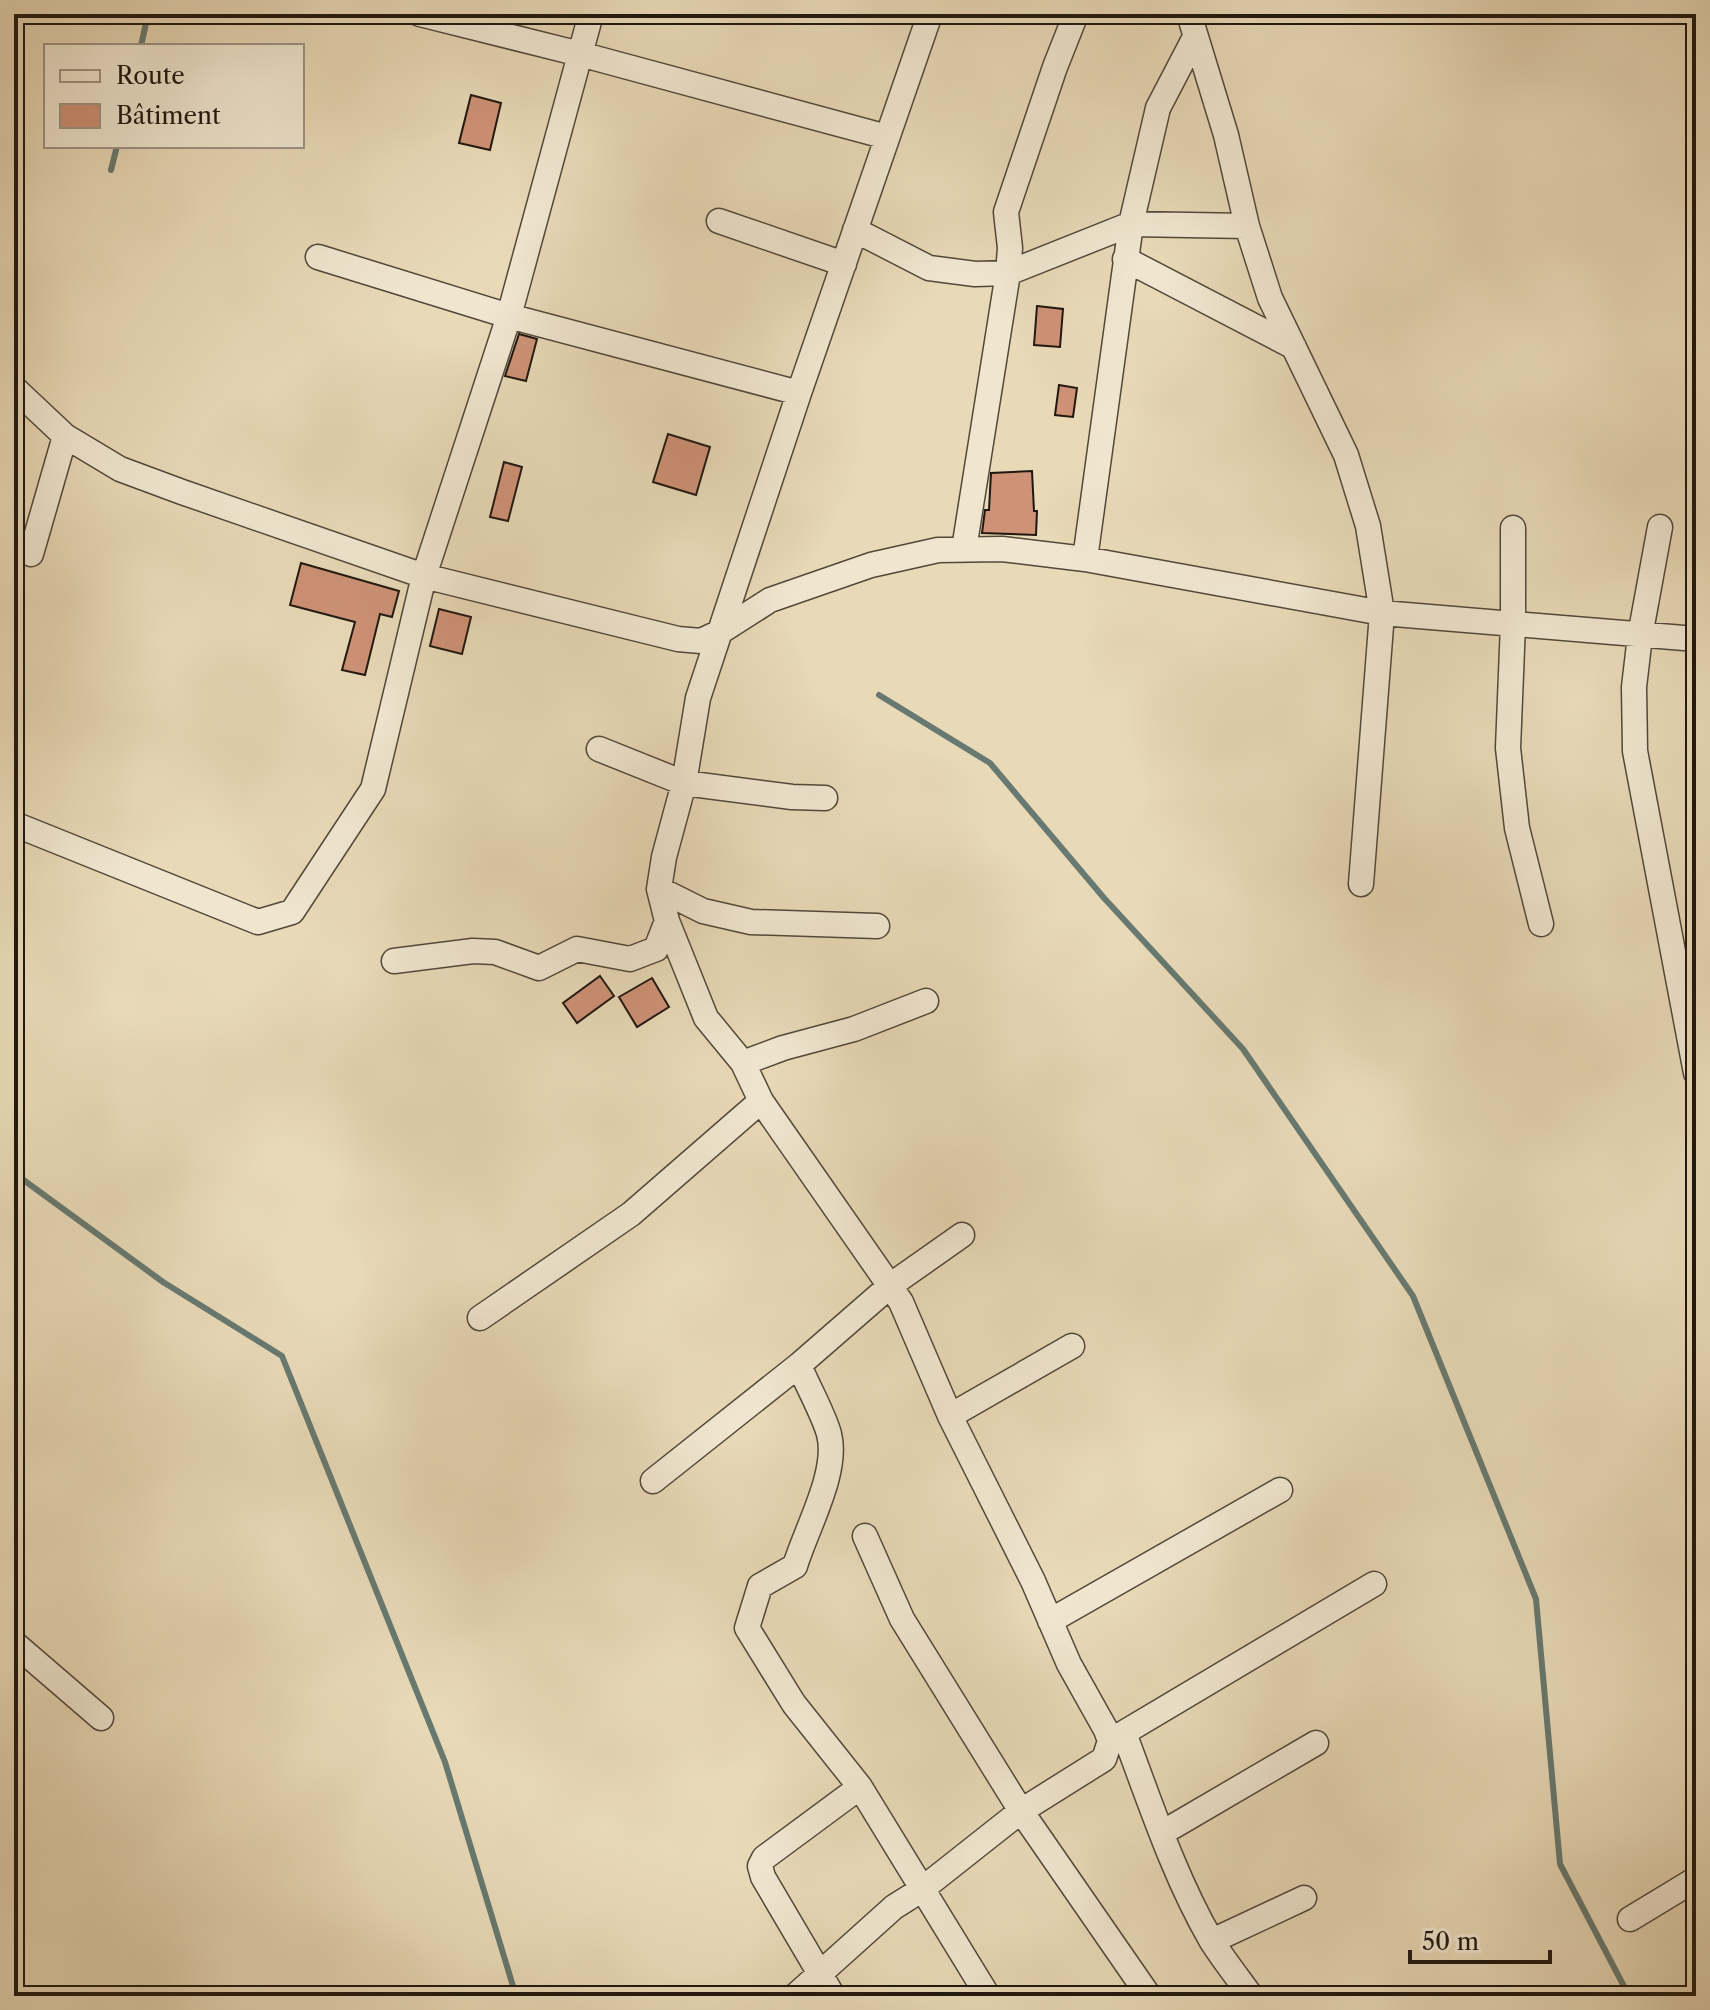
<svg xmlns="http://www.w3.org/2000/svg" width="1710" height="2010" font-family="'Libre Caslon Text',serif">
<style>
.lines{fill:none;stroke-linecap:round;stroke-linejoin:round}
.stream{stroke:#677970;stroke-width:6}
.building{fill:#ce9277;stroke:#201810;stroke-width:2}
.minor-casing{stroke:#52483a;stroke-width:27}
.minor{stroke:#f0e6d0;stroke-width:24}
</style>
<rect width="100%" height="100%" fill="#e8d9b7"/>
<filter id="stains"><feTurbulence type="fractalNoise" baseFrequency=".0025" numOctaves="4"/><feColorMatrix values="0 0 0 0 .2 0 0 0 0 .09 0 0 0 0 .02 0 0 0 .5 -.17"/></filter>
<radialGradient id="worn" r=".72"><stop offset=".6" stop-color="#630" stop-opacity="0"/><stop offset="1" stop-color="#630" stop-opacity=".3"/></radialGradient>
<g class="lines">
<path class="stream" d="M 141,46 L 148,14
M 111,170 L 117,146
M 879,695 L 990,763 L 1104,898 L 1243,1049 L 1413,1296 L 1536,1599 L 1560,1864 L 1629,1996
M 14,1173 L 163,1282 L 282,1356 L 445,1762 L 516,1996"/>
</g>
<path class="building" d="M 471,95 L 501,103 L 490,150 L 459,143 Z
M 1037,306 L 1063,309 L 1060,347 L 1034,345 Z
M 519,334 L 537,339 L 526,381 L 505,376 Z
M 1059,385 L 1077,388 L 1073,417 L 1055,415 Z
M 668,434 L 710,447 L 696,495 L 653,482 Z
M 504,462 L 522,467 L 508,521 L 490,517 Z
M 1032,471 L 1034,511 L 1037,511 L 1036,535 L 982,533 L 985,510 L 989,510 L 991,473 Z
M 301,563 L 399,591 L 392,617 L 380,614 L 365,675 L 342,670 L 355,622 L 290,605 Z
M 439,609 L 471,617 L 462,654 L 430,646 Z
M 600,976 L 614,996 L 577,1023 L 563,1003 Z
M 652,978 L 669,1007 L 637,1027 L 619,997 Z"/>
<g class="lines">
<g class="minor-casing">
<path id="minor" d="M 420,14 L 580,54 L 887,137
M 1189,14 L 1226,135 L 1247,226 L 1270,298 L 1346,455 L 1368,526 L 1382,613 L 1361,884
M 719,221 L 844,264
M 855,230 L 929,268 L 975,274 L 1008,273 L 1131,224 L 1247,226
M 318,257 L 509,316 L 799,393
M 1125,259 L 1294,347
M 14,388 L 65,436 L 120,469 L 182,492 L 424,576 L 678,639 L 701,641 L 720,632 L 770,600 L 871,565 L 938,550 L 1002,549 L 1085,559 L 1382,613 L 1696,639
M 1660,527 L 1640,636 L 1634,687 L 1635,751 L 1696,1073
M 1513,528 L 1513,624 L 1508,748 L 1517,828 L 1541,924
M 964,549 L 1008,273 L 1010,248 L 1006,212 L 1055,67 L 1076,14
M 31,554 L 65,436
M 1085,559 L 1131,224 L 1158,108 L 1195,37
M 599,749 L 684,783 L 792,797 L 825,798
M 14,824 L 258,922 L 292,912 L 373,789 L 424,576 L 509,316 L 591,14
M 659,889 L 703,911 L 751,922 L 877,926
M 394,961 L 473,951 L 495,952 L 539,968 L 577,949 L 630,959 L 656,949 L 667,921
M 743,1063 L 783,1048 L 854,1029 L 926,1001
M 480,1318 L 631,1214 L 761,1101
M 799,1365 C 807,1385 824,1415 829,1434 C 839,1472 806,1529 795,1566 L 760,1586 L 747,1628 L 794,1704 L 860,1787 L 988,1996
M 950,1416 L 1072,1346
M 653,1481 L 799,1365 L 891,1285 L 962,1235
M 865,1536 L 902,1619 L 1021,1811 L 1149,1996
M 1050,1621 L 1280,1490
M 14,1643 L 101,1718
M 1124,1733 C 1150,1802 1174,1876 1211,1940 C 1223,1959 1238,1978 1251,1996
M 1110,1741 L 1374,1584
M 1162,1833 L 1316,1743
M 1630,1919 L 1696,1879
M 1212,1941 L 1304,1898
M 795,1996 L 894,1907 L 921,1890 L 1021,1811 L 1104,1759 L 1110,1741 L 1106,1730 L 1069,1664 L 1033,1581 L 950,1416 L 901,1302 L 761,1101 L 743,1063 L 706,1018 L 667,921 L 659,889 L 664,857 L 684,783 L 698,698 L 799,393 L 930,14
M 833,1996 L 763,1877 L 760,1866 L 764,1858 L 860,1787"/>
</g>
<use href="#minor" class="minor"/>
</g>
<rect width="1710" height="2010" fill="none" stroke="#e8d9b7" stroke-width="48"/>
<rect x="16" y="16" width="1678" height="1978" fill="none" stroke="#201810" stroke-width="4"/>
<rect x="24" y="24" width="1662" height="1962" fill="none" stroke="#201810" stroke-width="2"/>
<rect x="44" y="44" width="260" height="104" fill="#f0e6d0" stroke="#9d9483" stroke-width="2"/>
<rect x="60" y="70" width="40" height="12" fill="#f0e6d0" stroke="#9d9483" stroke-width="2"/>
<text x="116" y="84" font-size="24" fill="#201810">Route</text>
<rect x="60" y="104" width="40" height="24" fill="#ce9277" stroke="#9d9483" stroke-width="2"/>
<text x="116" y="124" font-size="24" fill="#201810">Bâtiment</text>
<path d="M1410 1950v12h140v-12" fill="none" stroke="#201810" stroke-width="4"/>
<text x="1422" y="1950" font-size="24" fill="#201810" stroke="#f0e6d0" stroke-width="6" paint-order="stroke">50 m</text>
<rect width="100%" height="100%" filter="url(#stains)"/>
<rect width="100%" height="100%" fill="url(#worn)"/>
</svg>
